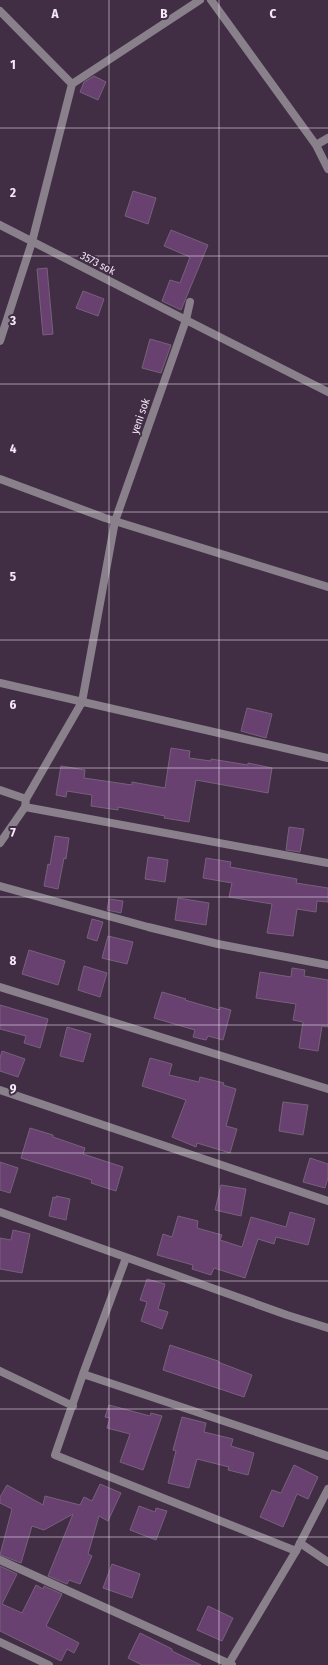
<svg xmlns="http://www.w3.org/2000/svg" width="328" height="1665" font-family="'Fira Sans Condensed',sans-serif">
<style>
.building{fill:#684171;stroke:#76617a}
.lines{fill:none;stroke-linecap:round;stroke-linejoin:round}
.minor{stroke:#89808b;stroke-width:8}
.tertiary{stroke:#89808b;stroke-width:8}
.grid{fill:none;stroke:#f5e9f8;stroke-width:1;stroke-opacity:0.55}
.labels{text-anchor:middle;stroke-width:4;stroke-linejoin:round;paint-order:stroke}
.street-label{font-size:11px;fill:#f5e9f8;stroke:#412e45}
.grid-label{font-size:13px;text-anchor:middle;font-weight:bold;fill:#f5e9f8;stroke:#412e45;stroke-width:4;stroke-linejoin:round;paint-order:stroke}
</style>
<rect width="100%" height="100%" fill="#412e45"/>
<path class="building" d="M 94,76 L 106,82 L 98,100 L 80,92 L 84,82 Z
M 133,191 L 156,198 L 148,224 L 125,216 Z
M 171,230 L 208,245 L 181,310 L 162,301 L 170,280 L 180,283 L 190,257 L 164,246 Z
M 47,268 L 53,334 L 43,335 L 37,269 Z
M 83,291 L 104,299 L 98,316 L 76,308 Z
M 150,339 L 171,345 L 161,373 L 142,368 Z
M 247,708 L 272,714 L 266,738 L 241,731 Z
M 171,748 L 190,751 L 189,758 L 211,761 L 211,759 L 248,765 L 248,763 L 272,768 L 268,793 L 196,780 L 189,822 L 164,818 L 165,816 L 118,807 L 118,810 L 91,806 L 92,795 L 67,791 L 66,797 L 56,795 L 61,766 L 85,770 L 84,778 L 132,785 L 132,782 L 165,788 Z
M 289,827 L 304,829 L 300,852 L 286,850 Z
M 55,836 L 69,838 L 66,859 L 64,858 L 58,889 L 44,886 L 48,864 L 50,865 Z
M 148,857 L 168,860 L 165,882 L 145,879 Z
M 206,858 L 231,862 L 230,867 L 297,879 L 296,883 L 328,888 L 328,902 L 317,901 L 316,912 L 297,909 L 293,936 L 267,933 L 272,904 L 229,897 L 232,883 L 203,878 Z
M 178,898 L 209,903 L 206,925 L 175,920 Z
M 109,899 L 123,901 L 121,913 L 107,910 Z
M 92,919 L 103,922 L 97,941 L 87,938 Z
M 108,936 L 133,942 L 127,964 L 102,958 Z
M 29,950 L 65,961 L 58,985 L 22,974 Z
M 84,966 L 107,973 L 100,997 L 78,990 Z
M 292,968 L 305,970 L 304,976 L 328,980 L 328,1027 L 322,1026 L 318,1051 L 299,1048 L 303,1022 L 293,1020 L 296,1004 L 256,998 L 260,972 L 291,977 Z
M 162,992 L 186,999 L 185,1000 L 219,1010 L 220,1007 L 231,1010 L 223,1040 L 208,1036 L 206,1040 L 193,1037 L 195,1030 L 154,1018 Z
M 0,1005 L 48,1019 L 40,1048 L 24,1043 L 26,1036 L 0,1029 Z
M 67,1027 L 91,1034 L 83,1062 L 60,1056 Z
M 2,1051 L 25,1059 L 18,1077 L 0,1071 L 0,1058 Z
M 150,1058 L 172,1064 L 169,1075 L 199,1082 L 200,1077 L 224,1083 L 223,1085 L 236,1089 L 226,1126 L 237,1129 L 230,1153 L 197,1143 L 196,1147 L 172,1137 L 186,1100 L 142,1086 Z
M 283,1102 L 308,1105 L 303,1135 L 279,1131 Z
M 30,1128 L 53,1135 L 53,1137 L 85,1148 L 83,1154 L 123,1167 L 116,1191 L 91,1183 L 92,1180 L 21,1158 Z
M 310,1158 L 328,1164 L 328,1178 L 325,1188 L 303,1182 Z
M 0,1162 L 18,1168 L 10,1193 L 0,1190 Z
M 221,1185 L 246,1189 L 241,1216 L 215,1210 Z
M 56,1196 L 70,1199 L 66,1220 L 49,1216 L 53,1197 L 56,1198 Z
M 290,1212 L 315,1219 L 308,1245 L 276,1237 L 274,1244 L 258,1239 L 245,1278 L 214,1268 L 211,1275 L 192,1269 L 193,1265 L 157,1255 L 163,1234 L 172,1237 L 178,1216 L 198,1221 L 197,1228 L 222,1235 L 220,1240 L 242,1247 L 251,1217 L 286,1227 Z
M 13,1230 L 30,1234 L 22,1273 L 0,1269 L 0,1238 L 11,1240 Z
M 147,1279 L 165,1284 L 158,1309 L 168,1312 L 162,1329 L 141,1321 L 147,1302 L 140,1300 Z
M 170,1345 L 218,1361 L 218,1362 L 252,1375 L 244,1397 L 163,1370 Z
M 109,1405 L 150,1416 L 151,1413 L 162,1416 L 143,1470 L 120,1462 L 130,1434 L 107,1428 L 110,1418 L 105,1417 Z
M 182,1417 L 206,1423 L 204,1432 L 233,1439 L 231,1446 L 254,1453 L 248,1475 L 228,1470 L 229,1467 L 197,1459 L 189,1488 L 168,1483 L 176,1451 L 173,1450 Z
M 294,1465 L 318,1477 L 308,1499 L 297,1494 L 283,1527 L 260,1517 L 272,1490 L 281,1493 Z
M 100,1484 L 121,1493 L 108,1521 L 99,1516 L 88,1554 L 92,1556 L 80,1584 L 69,1580 L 67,1584 L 48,1576 L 73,1514 L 44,1530 L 32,1526 L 21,1563 L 0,1555 L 12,1509 L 0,1503 L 0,1497 L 7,1485 L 43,1505 L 45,1496 L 80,1505 L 84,1497 L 92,1501 Z
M 139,1506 L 155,1512 L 156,1508 L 167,1511 L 156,1540 L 130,1530 Z
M 112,1564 L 140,1574 L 132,1598 L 103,1588 Z
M 0,1566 L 17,1574 L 2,1604 L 22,1613 L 36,1585 L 43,1589 L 44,1586 L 62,1594 L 46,1626 L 79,1643 L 74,1653 L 67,1649 L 61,1661 L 0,1631 Z
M 208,1606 L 233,1618 L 222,1641 L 197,1630 Z
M 140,1633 L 172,1649 L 172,1651 L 201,1665 L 142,1665 L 128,1658 Z"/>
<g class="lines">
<path class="minor" d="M 211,0 L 316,145 L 328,169
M 0,11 L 72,84 L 32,242 L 0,341
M 72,84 L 200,0
M 316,145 L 328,138
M 0,225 L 186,320 L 115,521 L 82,702 L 26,799
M 190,302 L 186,320 L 328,392
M 0,479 L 105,518 L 328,587
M 0,683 L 328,758
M 0,790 L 26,799 L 25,807 L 0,843
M 25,807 L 328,863
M 0,886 L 148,927 L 218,944 L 328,965
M 0,987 L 328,1089
M 0,1090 L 328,1201
M 0,1212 L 287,1315 L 328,1328
M 0,1371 L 73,1406
M 83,1374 L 126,1258
M 300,1543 L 328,1562
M 296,1551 L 55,1455 L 83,1374 L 328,1456
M 0,1560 L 232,1665
M 0,1642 L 49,1665"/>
<path class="tertiary" d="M 228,1665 L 296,1551 L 328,1489"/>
</g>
<path class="grid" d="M 109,0 L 109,1665M 219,0 L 219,1665M 0,128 L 328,128M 0,256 L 328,256M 0,384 L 328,384M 0,512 L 328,512M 0,640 L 328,640M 0,768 L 328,768M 0,897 L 328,897M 0,1025 L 328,1025M 0,1153 L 328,1153M 0,1281 L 328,1281M 0,1409 L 328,1409M 0,1537 L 328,1537"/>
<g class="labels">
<g class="street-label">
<text transform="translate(98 263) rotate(27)" y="4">3573 sok</text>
<text transform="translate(140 416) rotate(-71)" y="4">yeni sok</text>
</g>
</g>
<g class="grid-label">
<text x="55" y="18">A</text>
<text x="164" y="18">B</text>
<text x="273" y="18">C</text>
<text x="13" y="69">1</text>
<text x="13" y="197">2</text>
<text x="13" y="325">3</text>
<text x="13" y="453">4</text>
<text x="13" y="581">5</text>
<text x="13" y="709">6</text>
<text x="13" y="837">7</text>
<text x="13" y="965">8</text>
<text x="13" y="1093">9</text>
</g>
</svg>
